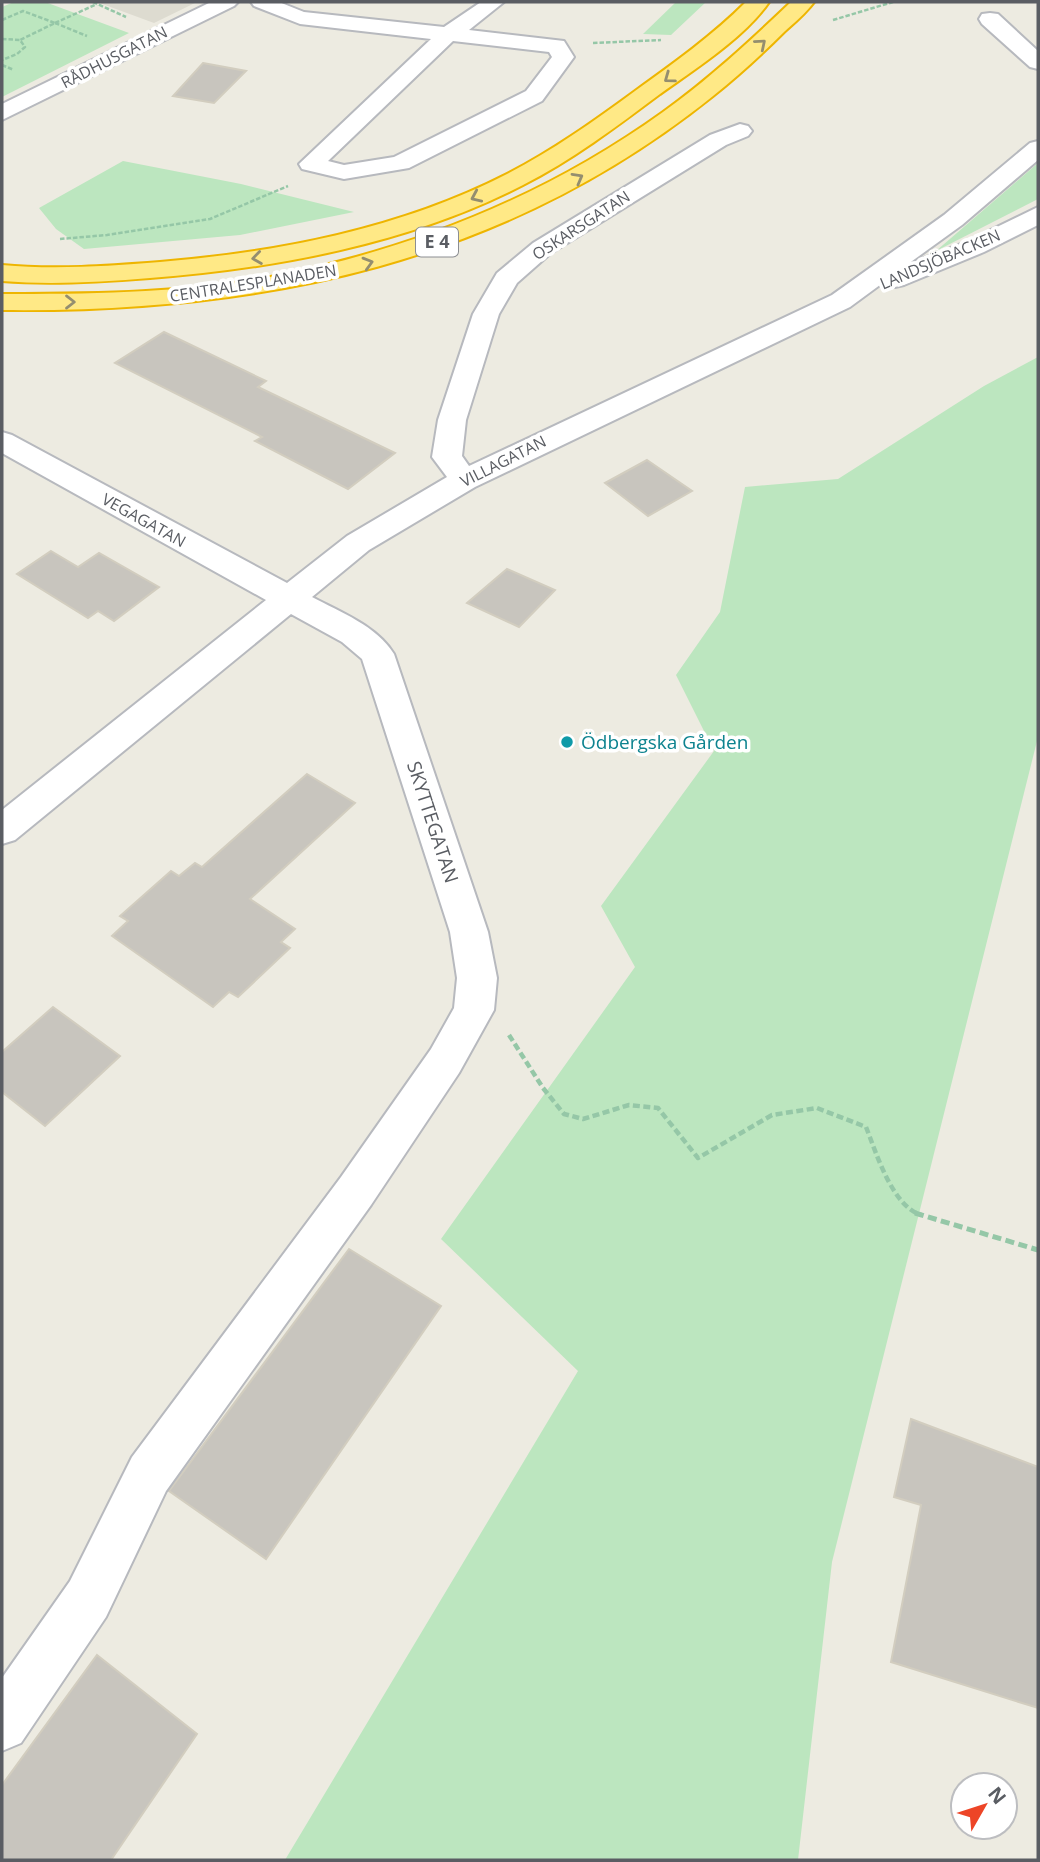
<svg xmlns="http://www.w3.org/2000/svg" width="1040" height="1862" font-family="'Open Sans',sans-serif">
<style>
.education{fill:#dddbd0}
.green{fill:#bce6bf}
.building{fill:#c8c5be;stroke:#d2cdbf;stroke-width:2}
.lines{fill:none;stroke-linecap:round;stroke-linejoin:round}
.minor-casing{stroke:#b7b9be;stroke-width:4}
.highway-casing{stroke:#eeb500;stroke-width:4}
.path-far2{stroke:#95c7a7;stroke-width:2.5;stroke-dasharray:4.5 2;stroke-linecap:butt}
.path-far1{stroke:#95c7a7;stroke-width:4.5;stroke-dasharray:7 3.5;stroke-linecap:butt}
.path{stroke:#95c7a7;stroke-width:5;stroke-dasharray:9 4.5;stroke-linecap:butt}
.minor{fill:#fff;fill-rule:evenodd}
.highway{fill:#ffe986;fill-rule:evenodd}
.oneway{stroke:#948e6f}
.culture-dot{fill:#0f9aa8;stroke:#fff;stroke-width:2.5}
.labels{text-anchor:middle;stroke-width:7;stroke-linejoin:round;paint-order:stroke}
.far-street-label{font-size:16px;fill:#5a5d63;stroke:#fff}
.shield{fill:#fff;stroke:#8c8e92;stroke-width:2}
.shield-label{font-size:18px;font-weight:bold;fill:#5a5d63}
.culture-label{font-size:19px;fill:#0d838f;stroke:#fff;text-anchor:start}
.street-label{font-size:19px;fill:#5a5d63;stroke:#fff}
</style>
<rect width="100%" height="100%" fill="#edebe1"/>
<path class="education" d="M 97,2 L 197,2 L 154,23 Z"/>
<path class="green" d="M 14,2 L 45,2 L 129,33 L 2,97 L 2,7 Z
M 676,2 L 706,2 L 671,35 L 643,34 Z
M 123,161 L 241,184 L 354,212 L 240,235 L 84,249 L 56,229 L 39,208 Z
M 1038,163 L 1038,199 L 936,251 Z
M 1038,357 L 1038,737 L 832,1562 L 798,1860 L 285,1860 L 578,1371 L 441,1239 L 635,967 L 601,906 L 714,751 L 676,675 L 720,612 L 745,487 L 838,479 L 984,386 Z"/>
<path class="building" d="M 203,63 L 246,71 L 214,103 L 173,96 Z
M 164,332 L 266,381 L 258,387 L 395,453 L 348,489 L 255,441 L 262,437 L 115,363 Z
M 647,460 L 692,491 L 648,516 L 605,483 Z
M 51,551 L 78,567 L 99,553 L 159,587 L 114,621 L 98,611 L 88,618 L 17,574 Z
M 507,569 L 555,590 L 519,627 L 467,603 Z
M 307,774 L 355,803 L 250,899 L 295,929 L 281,942 L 290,948 L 238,997 L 229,992 L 213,1007 L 112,936 L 128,921 L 120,916 L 171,871 L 179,876 L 195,863 L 202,867 Z
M 53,1007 L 120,1056 L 45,1126 L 2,1092 L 2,1052 Z
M 349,1249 L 441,1306 L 266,1559 L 169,1491 Z
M 911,1419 L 1038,1467 L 1038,1708 L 891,1662 L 921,1505 L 894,1497 Z
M 97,1655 L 197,1734 L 111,1860 L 2,1860 L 2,1785 Z"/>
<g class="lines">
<g class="minor-casing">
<path id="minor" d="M 211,2 L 238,2 L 234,6 L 2,120 L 2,104 Z
M 251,2 L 279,2 L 304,12 L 444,27 L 481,2 L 504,2 L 469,30 L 564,41 L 574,57 L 542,101 L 409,168 L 344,179 L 302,169 L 299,164 L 431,39 L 300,24 L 254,6 ZM 453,41 L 549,52 L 552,57 L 526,91 L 394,157 L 344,165 L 328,161 Z
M 990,13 L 998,14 L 1038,51 L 1038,69 L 1030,67 L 982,24 L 979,19 L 982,14 Z
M 740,124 L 748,126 L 752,131 L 748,136 L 726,145 L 551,253 L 517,283 L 499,314 L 466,420 L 462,456 L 469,466 L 832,295 L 944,215 L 1030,143 L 1038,141 L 1038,160 L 962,225 L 908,264 L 966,242 L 1038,207 L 1038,225 L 984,252 L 904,285 L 895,287 L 884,282 L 850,307 L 475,487 L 369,550 L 312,597 C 340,612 377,626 394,654 L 488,932 L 497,978 L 494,1010 L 459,1073 L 371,1205 L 166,1491 L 106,1617 L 21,1743 L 2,1751 L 2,1678 L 70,1581 L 132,1457 L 341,1177 L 431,1049 L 454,1008 L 457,978 L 450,932 L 362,659 L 342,642 L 291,614 L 15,840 L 2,844 L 2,810 L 266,600 L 2,453 L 2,432 L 12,435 L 287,583 L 347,536 L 447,477 L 432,457 L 438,420 L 473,314 L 497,273 L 533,243 L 710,135 Z"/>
</g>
<g class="highway-casing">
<path id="highway" d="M 746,2 L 769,2 C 744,38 695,69 660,94 C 616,127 572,160 523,185 C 408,244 278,268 150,278 C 101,282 51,285 2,281 L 2,265 C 55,270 108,266 160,262 C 279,252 399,229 507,174 C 552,151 594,121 635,91 C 674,63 713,35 746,2 Z
M 791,2 L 814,2 C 806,13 794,23 784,32 C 761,55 738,76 713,96 C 505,263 263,313 2,310 L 2,294 C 95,294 190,293 281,275 C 418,247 549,194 663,112 C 709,79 750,41 791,2 Z"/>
</g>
<path class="path-far2" d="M 93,2 L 126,17
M 2,20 L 23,11 L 55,23 L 20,40
M 833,20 L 893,2
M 55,23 L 87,36
M 55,23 L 97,4
M 2,39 L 20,40 L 25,47 L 17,54 L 2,60
M 593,43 L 661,40
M 2,65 L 14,70
M 60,239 L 107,235 L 210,219 L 288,186"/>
<path class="path-far1" d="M 509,1035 L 543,1088 L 564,1114 L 583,1119 L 629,1105 L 658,1108 L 698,1158 L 772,1115 L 817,1108 L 866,1127 C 876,1152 892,1206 921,1215"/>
<path class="path" d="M 915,1213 L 1038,1250"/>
<use href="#minor" class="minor"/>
<use href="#highway" class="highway"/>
</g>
<defs><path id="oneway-chevron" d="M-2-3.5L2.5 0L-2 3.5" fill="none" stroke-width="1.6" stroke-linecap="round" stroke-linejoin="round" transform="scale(1.75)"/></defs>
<g class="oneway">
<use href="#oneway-chevron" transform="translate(761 44) rotate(-40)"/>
<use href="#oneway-chevron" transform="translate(669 78) rotate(144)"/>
<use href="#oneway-chevron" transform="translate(578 178) rotate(-29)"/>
<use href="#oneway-chevron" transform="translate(476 197) rotate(156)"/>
<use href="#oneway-chevron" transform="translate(257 258) rotate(172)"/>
<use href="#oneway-chevron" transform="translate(368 263) rotate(-16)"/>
<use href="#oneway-chevron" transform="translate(70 302)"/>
</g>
<circle class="culture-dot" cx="567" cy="742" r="7"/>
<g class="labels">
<g class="far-street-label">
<text transform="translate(114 57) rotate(-27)" y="6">RÅDHUSGATAN</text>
<text transform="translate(581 225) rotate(-33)" y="6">OSKARSGATAN</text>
<text transform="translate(940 259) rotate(-23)" y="6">LANDSJÖBACKEN</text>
<text transform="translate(253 283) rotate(-9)" y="6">CENTRALESPLANADEN</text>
<text transform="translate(503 461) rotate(-27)" y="6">VILLAGATAN</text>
<text transform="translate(144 520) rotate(29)" y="6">VEGAGATAN</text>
</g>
<rect class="shield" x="416" y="227.5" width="42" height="29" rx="5"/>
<g class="shield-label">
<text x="437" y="248">E 4</text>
</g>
<g class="culture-label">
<text x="581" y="749">Ödbergska Gården</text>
</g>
<g class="street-label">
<text transform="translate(433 822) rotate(72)" y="7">SKYTTEGATAN</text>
</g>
</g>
<rect width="1040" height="1862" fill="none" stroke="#5a5d63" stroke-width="7"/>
<g transform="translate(984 1806) rotate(51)"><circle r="33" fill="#ffffff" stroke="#bdbec1" stroke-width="2"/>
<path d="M0-5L12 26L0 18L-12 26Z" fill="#ed4527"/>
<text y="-10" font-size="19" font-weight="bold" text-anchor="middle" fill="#5a5d63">N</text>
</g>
</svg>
